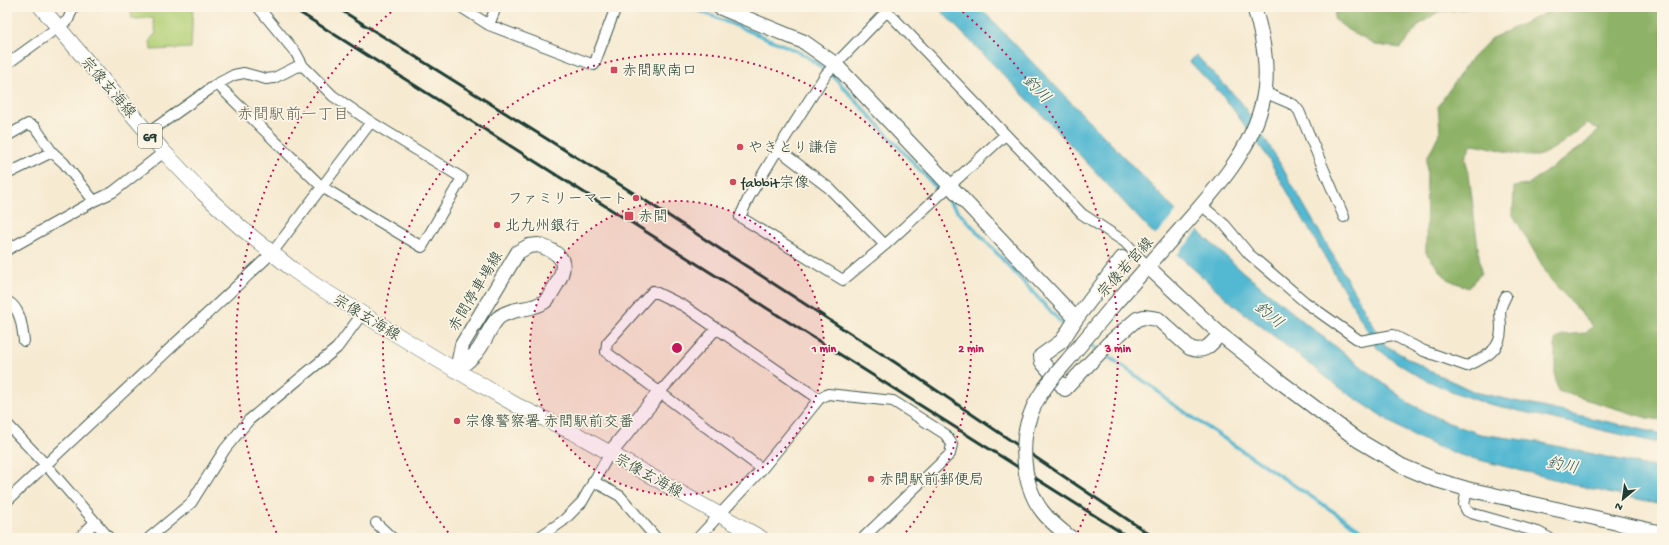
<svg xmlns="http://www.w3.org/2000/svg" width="1669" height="545" font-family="'Gochi Hand','Klee One',sans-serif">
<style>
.green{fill:#b3d077;stroke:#698656}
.forest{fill:#8eb268;stroke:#56784e}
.water{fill:#53b8d1;stroke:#397a82}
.pier{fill:#f6ead1}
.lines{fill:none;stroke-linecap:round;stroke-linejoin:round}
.stream{stroke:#53b8d1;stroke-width:3.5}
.street-casing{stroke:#3f574c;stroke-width:12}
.secondary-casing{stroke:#3f574c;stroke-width:16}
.primary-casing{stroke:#3f574c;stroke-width:16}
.street{stroke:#fff;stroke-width:10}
.secondary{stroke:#fff;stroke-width:14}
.primary{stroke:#fff;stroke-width:15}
.rail{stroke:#1f3d34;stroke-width:3}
.secondary-bridge-casing{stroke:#3f574c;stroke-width:16;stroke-linecap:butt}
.secondary-bridge{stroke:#fff;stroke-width:14}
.ring{fill:none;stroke:#c2185b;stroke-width:2;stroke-dasharray:2 4}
.poi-dot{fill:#d1495b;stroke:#fcf5e5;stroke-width:1.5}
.labels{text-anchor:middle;stroke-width:3.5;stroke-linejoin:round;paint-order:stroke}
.shield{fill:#fcf5e5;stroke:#617469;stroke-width:1}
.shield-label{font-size:14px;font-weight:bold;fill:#1f3d34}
.poi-label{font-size:15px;fill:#1f3d34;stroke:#fcf5e5;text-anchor:start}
.street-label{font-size:15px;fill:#1f3d34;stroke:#fcf5e5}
.water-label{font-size:16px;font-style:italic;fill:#2c5c5b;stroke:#fcf5e5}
.neighbourhood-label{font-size:16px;fill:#66665b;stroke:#fcf5e5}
.centre{fill:#c2185b;stroke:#fcf5e5;stroke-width:2}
.ring-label{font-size:12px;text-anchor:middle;font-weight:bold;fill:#c2185b;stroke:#fcf5e5;stroke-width:3.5;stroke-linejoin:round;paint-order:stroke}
</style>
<rect width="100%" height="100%" fill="#fcf5e5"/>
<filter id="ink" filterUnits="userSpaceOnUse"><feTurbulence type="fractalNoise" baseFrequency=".025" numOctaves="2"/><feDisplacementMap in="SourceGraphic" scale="8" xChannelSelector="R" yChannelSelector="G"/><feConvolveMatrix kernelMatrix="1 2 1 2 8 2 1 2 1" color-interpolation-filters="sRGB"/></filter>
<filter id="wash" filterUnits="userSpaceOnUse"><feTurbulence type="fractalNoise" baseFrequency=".012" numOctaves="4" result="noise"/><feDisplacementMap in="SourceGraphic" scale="16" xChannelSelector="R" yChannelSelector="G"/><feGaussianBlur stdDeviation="0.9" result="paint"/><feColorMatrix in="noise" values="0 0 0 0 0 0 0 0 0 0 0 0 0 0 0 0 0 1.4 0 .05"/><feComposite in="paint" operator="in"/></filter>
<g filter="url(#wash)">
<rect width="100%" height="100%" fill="#f6ead1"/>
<path class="green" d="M 131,7 L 193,7 L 191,48 L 151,50 L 150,40 L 156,33 L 153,18 L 132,19 Z"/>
<path class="forest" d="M 1336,7 L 1477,7 L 1438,12 L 1419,25 L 1401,48 L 1375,45 L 1348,30 L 1334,19 Z
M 1559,7 L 1662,7 L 1662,420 L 1647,418 L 1558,391 L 1555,377 L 1555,340 L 1562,335 L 1586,333 L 1593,326 L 1550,279 L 1513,215 L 1514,187 L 1527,185 L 1581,147 L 1599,130 L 1588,123 C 1578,131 1549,155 1536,156 C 1519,157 1491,146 1472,144 L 1465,158 L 1469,174 L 1481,273 L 1468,288 L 1447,279 L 1426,253 L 1427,158 L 1440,132 L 1438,106 L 1470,60 L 1492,38 Z"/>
<path class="water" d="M 937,7 L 979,7 L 1176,211 L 1243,272 L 1319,334 L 1409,403 L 1446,422 L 1480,434 L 1538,442 L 1662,469 L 1662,504 L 1608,493 L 1460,455 L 1433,445 L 1403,430 L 1344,391 L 1234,305 L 1148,228 L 1034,106 Z
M 1196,55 L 1241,102 L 1272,150 L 1385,345 L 1430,371 L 1475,392 L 1662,434 L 1662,444 L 1489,404 C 1450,393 1410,375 1378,349 L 1265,153 L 1224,97 L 1190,62 Z"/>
<path class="pier" d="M 1178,210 L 1199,230 L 1176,256 L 1155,236 Z"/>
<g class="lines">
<path class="stream" d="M 690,7 L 788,47 L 808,57 L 834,77 L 1066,328
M 1086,342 L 1097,349
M 1103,353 L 1154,388 L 1171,403 L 1373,538"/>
</g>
</g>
<g filter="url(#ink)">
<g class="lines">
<g class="street-casing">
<path id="street" d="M 461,7 L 489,25 L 594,65 L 616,7
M 883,7 L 1082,214 L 1125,242 L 1148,267
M 887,11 L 826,74 L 778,149 L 749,197 L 740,217 L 843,280 L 885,245 L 1005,135
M 489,25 L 496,7
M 7,64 L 68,20 L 73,7
M 217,84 L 322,187 L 422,247 L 462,178 L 371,122 L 333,96 L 303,66 L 296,53 L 258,7
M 1264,92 L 1294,105 L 1299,111 L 1344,217
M 148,133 L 217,84 L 234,75 L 244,73 L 266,79 L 274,78 L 296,67 L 303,66
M 7,136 L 28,124 L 35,127 L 52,152 L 7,174
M 778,149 L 829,188 L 885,245
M 52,152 L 64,163 L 94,201
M 1201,205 L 1225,225 L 1249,254 L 1305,302 L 1360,341 L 1393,335 L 1424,351 L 1467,366 C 1484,358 1501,351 1501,329 C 1501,313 1497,313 1506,296
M 7,250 L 94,201 L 113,192 L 164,152
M 7,301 C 21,308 22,327 24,341
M 660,392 L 717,328
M 7,424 L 46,465 L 109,538
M 762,469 L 606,352 L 607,343 L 653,291 L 684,306 L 819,399
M 593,481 L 620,496 L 656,538
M 1467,489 L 1464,505 L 1467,511 L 1471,513 L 1538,532 L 1549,538
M 7,501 L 272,253 L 371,122
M 376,523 L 392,538
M 79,538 L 95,522
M 149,538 L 191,503 L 225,449 L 249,420 L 337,348 L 362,314
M 538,538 L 563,521 L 582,502 L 610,453
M 698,538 L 762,469 L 819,399 L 828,394 L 893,401 L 945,434 L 952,444 L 950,454 L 863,538"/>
</g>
<g class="secondary-casing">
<path id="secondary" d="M 719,7 L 804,42 L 835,64 L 1076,319
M 538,245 C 563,253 570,263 555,287 C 552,291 549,299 544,302 C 531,311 511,307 498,318 C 488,328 485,344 475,354 C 470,360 463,365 457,370 L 462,345 L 518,252 L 529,246 Z
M 1122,258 L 1076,319 L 1062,341 L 1041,356 L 1042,362 L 1065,389 L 1108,344 L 1137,319 L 1144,317 L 1158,319 L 1190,348 C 1205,354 1211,344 1220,334
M 1148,267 L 1220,334 L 1278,380 L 1358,440 L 1402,466 L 1433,479 L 1467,489 L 1662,533
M 1112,307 C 1134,282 1156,257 1178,232 C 1215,190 1258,145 1265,88 C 1268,61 1262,33 1254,7
M 610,453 L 660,392"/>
</g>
<g class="primary-casing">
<path id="primary" d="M 41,7 L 164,152 L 203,193 L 240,227 L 292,269 L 315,285 L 440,361 L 516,405 L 576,434 L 761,538"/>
</g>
<use href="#street" class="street"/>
<use href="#secondary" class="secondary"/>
<use href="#primary" class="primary"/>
<path class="rail" d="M 291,7 L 1130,538
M 336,7 L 635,194 L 896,363 L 1155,538"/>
<g class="secondary-bridge-casing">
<path id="secondary-bridge" d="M 1071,538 C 1061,530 1050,522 1042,511 C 1034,501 1028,485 1026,473 C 1023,453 1023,434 1030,416 C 1037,395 1053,377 1067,361 C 1082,343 1097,325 1112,307"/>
</g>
<use href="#secondary-bridge" class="secondary-bridge"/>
</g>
</g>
<circle cx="677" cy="348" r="147" fill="#c2185b" fill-opacity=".12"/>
<g class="ring">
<circle cx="677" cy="348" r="147"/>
<path d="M452 537A294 294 0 1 1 902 537"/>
<path d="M279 538A441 441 0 0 1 396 8M958 8A441 441 0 0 1 1075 538"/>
</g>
<g class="poi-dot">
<rect x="610" y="66" width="8" height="8" rx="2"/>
<circle cx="740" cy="147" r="4"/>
<circle cx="733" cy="182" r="4"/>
<circle cx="636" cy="198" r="4"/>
<rect x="624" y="211" width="10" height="10" rx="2"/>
<circle cx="497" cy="225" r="4"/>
<circle cx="457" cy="421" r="4"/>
<circle cx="871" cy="479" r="4"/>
</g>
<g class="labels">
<rect class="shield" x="138" y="124" width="24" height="24" rx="3"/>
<g class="shield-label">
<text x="150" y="141">69</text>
</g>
<g class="poi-label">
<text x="622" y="75">赤間駅南口</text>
<text x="748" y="152">やきとり謙信</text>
<text x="741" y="187">fabbit宗像</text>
<text x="628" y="203" text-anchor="end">ファミリーマート</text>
<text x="638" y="221">赤間</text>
<text x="505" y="230">北九州銀行</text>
<text x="465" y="426">宗像警察署 赤間駅前交番</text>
<text x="879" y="484">赤間駅前郵便局</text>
</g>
<g class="street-label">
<text transform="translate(109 87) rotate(49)" y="5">宗像玄海線</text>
<text transform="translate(1125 267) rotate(-48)" y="5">宗像若宮線</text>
<text transform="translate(475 291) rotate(-59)" y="5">赤間停車場線</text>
<text transform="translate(367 317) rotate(31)" y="5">宗像玄海線</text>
<text transform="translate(649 475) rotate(29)" y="5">宗像玄海線</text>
</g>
<g class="water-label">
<text transform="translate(1038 88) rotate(46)" y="6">釣川</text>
<text transform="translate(1270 314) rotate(40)" y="6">釣川</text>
<text transform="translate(1563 464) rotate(12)" y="6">釣川</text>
</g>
<g class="neighbourhood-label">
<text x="293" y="119">赤間駅前一丁目</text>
</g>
</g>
<circle cx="677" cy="348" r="6" class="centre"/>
<g class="ring-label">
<text x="824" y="352">1 min</text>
<text x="971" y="352">2 min</text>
<text x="1118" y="352">3 min</text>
</g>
<rect width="1669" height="545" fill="none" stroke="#fcf5e5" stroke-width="24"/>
<g transform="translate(1623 499) rotate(209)" stroke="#fcf5e5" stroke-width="3" paint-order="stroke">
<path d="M0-3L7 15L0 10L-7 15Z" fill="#1f3d34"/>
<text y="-6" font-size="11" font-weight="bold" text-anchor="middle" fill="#1f3d34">N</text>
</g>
</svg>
